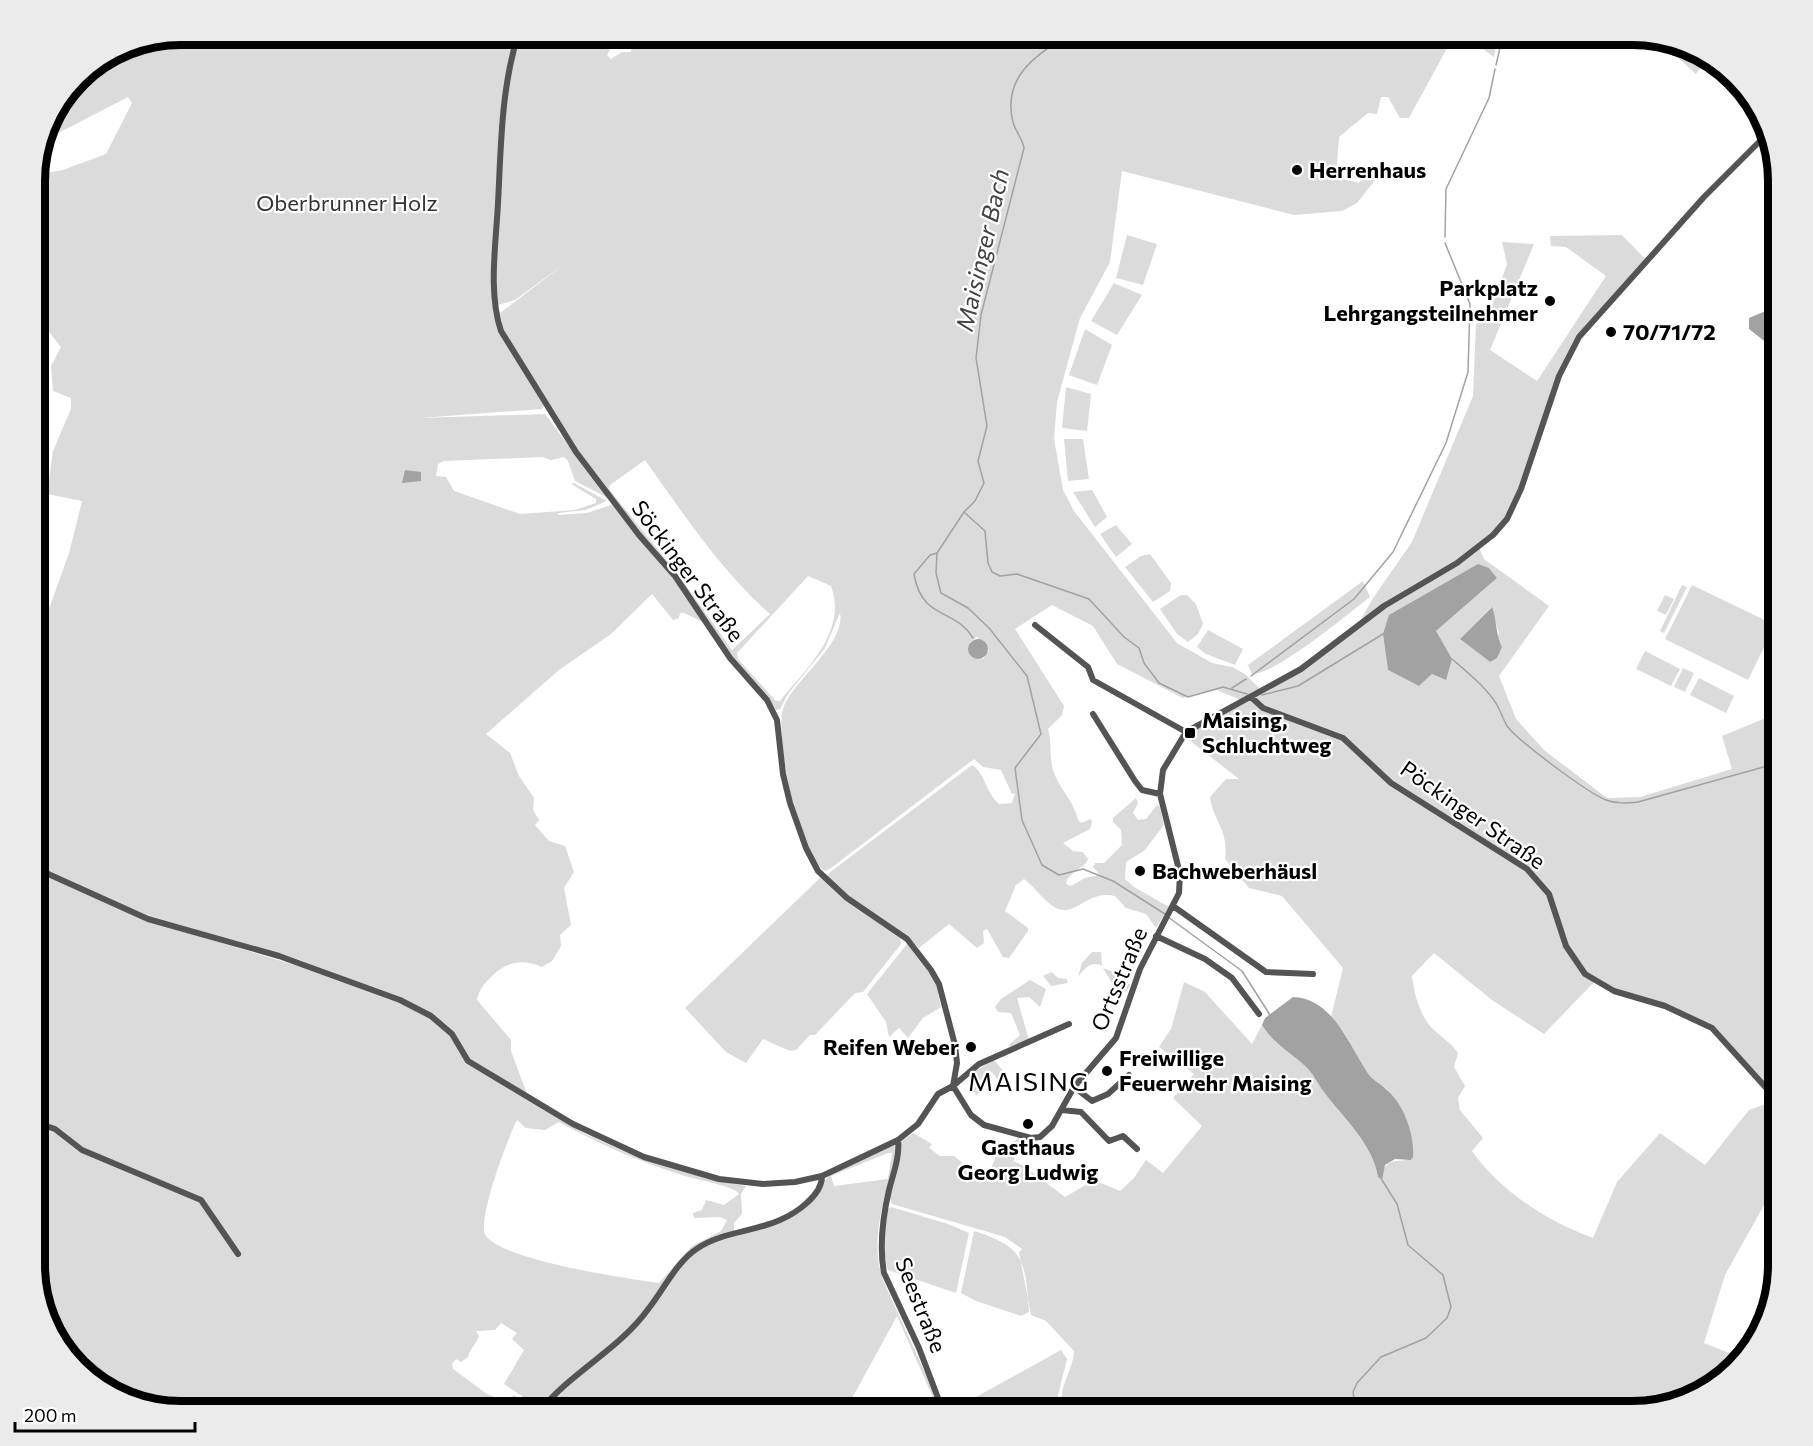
<svg xmlns="http://www.w3.org/2000/svg" width="1813" height="1446" font-family="Commissioner,sans-serif">
<style>
.green{fill:#dbdbdb;fill-rule:evenodd}
.water{fill:#a2a2a2}
.lines{fill:none;stroke-linecap:round;stroke-linejoin:round}
.stream{stroke:#a2a2a2;stroke-width:1.5}
.minor{stroke:#545454;stroke-width:6}
.poi-dot{fill:#000;stroke:#fff;stroke-width:2}
.labels{text-anchor:middle;stroke-width:4.5;stroke-linejoin:round;paint-order:stroke}
.poi-label{font-size:22px;font-weight:bold;fill:#000;stroke:#fff;text-anchor:start}
.park-label{font-size:22px;fill:#323232;stroke:#fff}
.street-label{font-size:22px;fill:#000;stroke:#fff}
.water-label{font-size:24px;font-style:italic;fill:#434343;stroke:#fff}
.quarter-label{font-size:26px;letter-spacing:1.5px;fill:#000;stroke:#fff}
.rim{fill:none;stroke:#000;stroke-width:8}
</style>
<rect width="100%" height="100%" fill="#fff"/>
<path class="green" d="M 181,35 L 628,35 L 611,48 L 607,55 L 611,59 L 622,52 L 631,52 L 634,35 L 652,35 L 661,39 L 668,35 L 694,35 L 700,42 L 706,35 L 1449,35 L 1452,39 L 1409,118 L 1400,118 L 1388,97 L 1381,97 L 1377,114 L 1368,113 L 1339,137 L 1336,177 L 1359,183 L 1366,171 L 1376,179 L 1357,203 L 1342,211 L 1294,215 L 1122,171 L 1110,262 L 1080,318 L 1057,402 L 1054,439 L 1063,490 L 1074,511 L 1177,643 L 1212,663 L 1232,667 L 1245,674 L 1261,690 L 1301,669 L 1359,623 L 1373,598 L 1412,542 L 1473,396 L 1476,325 L 1489,314 L 1507,264 L 1502,242 L 1534,244 L 1490,350 L 1537,381 L 1606,276 L 1566,247 L 1551,246 L 1550,236 L 1622,235 L 1648,262 L 1579,337 L 1568,356 L 1507,519 L 1479,548 L 1484,559 L 1549,606 L 1499,676 L 1516,719 L 1544,750 L 1607,798 L 1640,797 L 1732,769 L 1722,736 L 1778,713 L 1778,1203 L 1768,1198 L 1725,1275 L 1704,1343 L 1744,1359 L 1742,1361 L 1697,1397 L 1632,1411 L 1065,1411 C 1054,1392 1074,1370 1074,1351 L 1046,1321 L 1031,1315 L 1019,1252 L 1022,1249 L 1005,1237 L 892,1204 L 889,1196 L 899,1143 L 913,1133 L 932,1144 L 929,1148 L 940,1156 L 954,1156 L 985,1181 C 992,1166 995,1162 999,1144 L 1009,1146 L 1018,1138 L 1025,1143 L 1013,1161 L 1024,1166 L 1065,1197 L 1094,1180 L 1120,1191 L 1134,1178 L 1146,1160 L 1163,1173 L 1202,1126 L 1173,1098 L 1194,1074 L 1159,1047 L 1171,1029 L 1184,982 L 1205,992 L 1252,1044 L 1262,1025 C 1273,1043 1290,1052 1305,1066 C 1315,1075 1319,1086 1327,1096 C 1345,1120 1373,1146 1378,1177 C 1392,1153 1394,1166 1413,1157 C 1415,1136 1403,1104 1387,1089 C 1380,1083 1372,1080 1366,1071 C 1355,1053 1347,1032 1331,1017 L 1343,968 L 1282,896 L 1249,888 L 1225,859 C 1229,830 1213,821 1210,797 L 1226,779 L 1239,779 L 1184,736 L 1243,701 L 1217,690 L 1183,698 L 1117,664 L 1093,626 L 1052,605 L 1015,629 L 1064,706 L 1062,715 L 1048,729 C 1052,743 1049,756 1053,770 C 1059,789 1074,801 1078,820 L 1081,823 L 1091,819 L 1092,823 L 1090,829 L 1063,843 L 1073,851 L 1083,852 L 1088,859 C 1084,870 1068,871 1066,884 L 1071,886 L 1085,878 L 1100,875 L 1093,867 L 1095,863 L 1104,863 L 1122,845 L 1121,830 L 1113,822 L 1113,818 L 1136,798 L 1138,803 L 1133,813 L 1138,820 L 1146,819 L 1157,805 L 1160,807 L 1164,825 L 1144,851 L 1126,862 L 1125,879 L 1134,887 L 1169,907 L 1156,928 L 1146,914 L 1126,908 L 1115,896 C 1087,889 1076,918 1056,908 C 1043,901 1036,888 1024,879 L 1016,885 L 1005,911 L 1028,928 L 1028,931 L 1009,958 L 1003,957 L 987,929 L 983,931 L 984,943 L 977,948 L 949,924 L 919,948 C 891,921 855,905 828,877 L 829,873 L 972,765 C 984,771 986,793 999,804 L 1012,803 L 1015,793 L 1012,794 L 1001,770 L 983,767 L 974,759 L 831,868 L 825,871 C 799,860 773,732 784,706 C 794,680 846,643 840,613 L 825,648 L 788,694 L 780,709 L 776,710 L 726,650 L 681,580 L 636,529 L 585,461 L 504,334 L 500,313 L 567,262 L 515,300 L 494,306 L 501,336 L 544,406 L 542,409 L 419,418 L 545,414 L 608,498 L 575,481 L 568,461 L 564,457 L 551,460 L 543,457 L 444,461 L 438,464 L 436,476 L 446,477 L 454,491 L 520,514 L 575,510 L 596,503 L 596,499 L 571,484 L 574,483 L 607,501 L 586,510 L 558,513 L 558,515 L 587,513 L 614,504 L 663,563 L 707,624 L 684,613 L 680,613 L 679,618 L 673,620 L 652,594 L 611,634 L 559,670 L 486,734 L 510,753 L 519,776 L 534,798 L 533,810 L 539,820 L 535,825 L 549,841 L 565,846 L 574,872 L 564,888 L 571,925 L 560,935 L 561,946 L 552,961 L 542,967 C 521,958 505,962 489,979 C 483,985 478,992 477,1000 L 511,1040 L 511,1051 L 529,1099 L 581,1132 L 632,1155 L 708,1179 L 746,1186 L 741,1194 L 742,1214 L 734,1223 L 734,1232 L 695,1247 L 641,1317 L 538,1407 L 504,1384 L 524,1350 L 512,1339 L 517,1333 L 501,1323 L 495,1330 L 476,1331 L 479,1336 C 476,1345 470,1348 468,1357 L 461,1362 L 456,1359 L 452,1364 L 453,1369 L 487,1394 L 507,1402 L 514,1395 L 535,1411 L 180,1411 L 133,1404 L 85,1375 L 49,1330 L 35,1275 L 35,648 L 69,553 L 82,501 L 47,494 L 53,451 L 71,409 L 71,398 L 53,391 L 51,366 L 61,347 L 50,333 L 35,300 L 35,175 L 63,170 L 106,154 L 132,103 L 128,97 L 45,140 C 41,111 100,55 126,45 C 143,39 163,38 181,35 ZM 645,460 C 683,513 720,570 770,614 L 732,650 L 680,577 L 609,489 L 610,485 ZM 1489,568 L 1497,578 L 1436,631 L 1446,680 L 1432,674 L 1419,686 L 1388,670 L 1383,634 ZM 808,576 L 831,586 C 848,631 806,669 780,701 L 776,701 L 738,659 L 737,653 ZM 1491,607 L 1499,633 L 1490,662 L 1460,639 ZM 977,637 L 989,650 L 983,659 L 969,653 L 970,642 ZM 55,879 L 147,915 L 300,960 L 381,991 L 149,921 ZM 1434,953 L 1492,1000 L 1544,1034 L 1595,981 L 1712,1028 L 1777,1100 L 1749,1110 L 1705,1165 L 1660,1133 L 1617,1182 L 1593,1238 C 1547,1221 1501,1192 1472,1151 L 1483,1138 L 1460,1110 L 1458,1098 L 1465,1086 L 1454,1067 L 1458,1053 C 1450,1041 1439,1036 1430,1026 C 1419,1012 1414,993 1412,976 ZM 517,1120 L 526,1128 L 545,1130 L 559,1122 C 601,1145 642,1163 688,1177 C 698,1180 737,1187 739,1194 L 724,1205 L 706,1200 L 702,1210 L 693,1213 L 694,1218 L 720,1217 L 727,1220 L 721,1231 L 692,1246 L 659,1283 C 630,1279 497,1260 485,1234 C 478,1217 508,1137 517,1120 Z
M 1464,35 L 1499,35 L 1494,57 L 1464,36 Z
M 1656,38 L 1680,42 L 1708,59 L 1696,74 Z
M 1127,235 L 1157,244 L 1143,285 L 1116,278 Z
M 1114,283 L 1142,295 L 1117,335 L 1091,321 Z
M 1085,329 L 1112,345 L 1097,385 L 1069,375 Z
M 1066,387 L 1091,394 L 1087,431 L 1062,428 Z
M 1064,439 L 1083,439 L 1089,479 L 1068,481 Z
M 1092,490 L 1107,517 L 1095,527 L 1073,492 Z
M 1116,525 L 1132,544 L 1116,557 L 1100,534 Z
M 1150,554 L 1171,583 L 1170,591 L 1153,602 L 1125,567 L 1141,556 Z
M 1363,581 L 1370,597 C 1349,613 1275,675 1252,674 L 1248,665 Z
M 1682,585 L 1687,587 L 1664,633 L 1660,631 Z
M 1692,585 L 1775,625 L 1748,680 L 1665,639 Z
M 1181,595 L 1187,595 L 1196,604 L 1203,624 L 1198,634 L 1188,642 L 1177,634 L 1160,609 Z
M 1665,595 L 1674,599 L 1666,615 L 1657,611 Z
M 1208,630 L 1243,649 L 1235,665 L 1206,654 L 1197,647 Z
M 1645,651 L 1680,669 L 1671,686 L 1636,669 Z
M 1683,668 L 1694,673 L 1685,692 L 1674,687 Z
M 1699,678 L 1734,696 L 1726,713 L 1690,695 Z
M 821,877 L 900,936 L 901,944 L 863,992 L 855,993 L 815,1035 L 810,1035 L 796,1050 L 790,1051 L 763,1039 L 746,1063 L 726,1052 L 685,1008 Z
M 907,944 L 935,980 L 941,1007 L 923,1018 L 908,1038 L 899,1028 L 889,1037 L 886,1022 L 867,994 Z
M 1092,952 L 1101,952 L 1102,966 C 1091,960 1084,969 1078,977 L 1082,963 Z
M 1103,968 L 1121,975 L 1130,985 L 1127,991 L 1115,988 Z
M 1052,972 L 1058,978 L 1067,979 L 1068,983 L 1051,986 L 1043,976 Z
M 1030,980 L 1046,989 L 1040,1007 L 1029,997 L 1017,998 L 1029,1040 L 1011,1048 L 1009,1045 L 1020,1035 L 1011,1013 L 998,1012 L 995,1007 L 1001,999 Z
M 994,1060 L 1005,1073 L 999,1081 L 992,1072 L 978,1082 L 982,1090 L 976,1095 L 969,1082 L 973,1072 Z
M 894,1145 L 897,1150 C 887,1191 868,1238 883,1280 L 931,1386 L 939,1411 L 897,1316 L 845,1411 L 542,1411 L 558,1394 L 610,1352 L 682,1264 L 707,1244 L 785,1219 L 830,1175 ZM 888,1153 L 892,1153 L 888,1179 L 834,1186 L 831,1176 Z
M 891,1207 L 948,1224 L 969,1233 L 956,1293 L 888,1270 C 881,1252 885,1228 888,1209 Z
M 974,1231 C 1025,1247 1025,1260 1029,1312 L 1021,1316 L 976,1301 L 961,1293 Z
M 1061,1350 L 1067,1359 L 1058,1395 L 1058,1411 L 951,1411 Z"/>
<path class="water" d="M 1778,309 L 1778,352 L 1749,329 L 1749,318 L 1768,310 Z
M 405,470 L 421,472 L 421,481 L 402,483 Z
M 1478,564 L 1489,568 L 1497,578 L 1436,631 L 1452,659 L 1446,680 L 1432,674 L 1419,686 L 1388,670 L 1383,634 L 1389,615 Z
M 1492,607 C 1497,620 1496,637 1502,647 L 1497,658 L 1490,662 L 1460,639 Z
M968 649a10 10 0 1 1 20 0a10 10 0 1 1-20 0Z
M 1293,997 C 1332,998 1349,1044 1367,1072 C 1372,1080 1380,1083 1387,1090 C 1404,1104 1415,1136 1413,1157 L 1411,1160 L 1395,1159 L 1385,1165 L 1382,1180 L 1378,1177 C 1373,1144 1343,1118 1324,1092 C 1317,1083 1314,1074 1305,1066 C 1290,1052 1273,1043 1262,1025 L 1265,1018 Z"/>
<g class="lines">
<path class="stream" d="M 1068,35 C 1035,55 1002,78 1013,122 C 1015,131 1022,137 1024,148 L 981,315 L 976,358 L 987,426 L 978,461 L 984,483 L 975,501 L 964,512 L 937,553 L 936,573 L 941,593 L 968,608 L 989,628 L 1027,676 L 1041,734 L 1015,768 L 1022,820 L 1042,865 L 1059,875 L 1083,869 L 1113,881 L 1165,914
M 1496,65 L 1503,35
M 1445,237 L 1446,189 L 1489,98 L 1495,69
M 965,513 L 985,531 L 988,563 L 992,572 L 1000,576 L 1017,574 L 1089,599 L 1124,637 L 1139,648 L 1144,663 L 1159,683 L 1188,697 L 1223,687 L 1247,694
M 937,553 L 930,555 L 914,574 C 922,621 954,607 973,638
M 1452,659 C 1468,673 1486,687 1497,705 C 1501,712 1503,719 1507,726 C 1518,741 1588,793 1606,800 C 1616,804 1627,803 1638,802 L 1778,763
M 1251,676 L 1354,599 L 1393,552 L 1446,443 L 1468,372 L 1470,304 L 1445,243
M 1232,688 L 1246,679
M 1262,695 L 1298,686 L 1383,634
M 1168,917 L 1242,971 L 1270,1015
M 1279,1411 L 1277,1404 L 1286,1399 L 1295,1403 L 1302,1411
M 1356,1411 L 1353,1392 L 1357,1383 L 1381,1357 L 1426,1338 L 1447,1318 L 1451,1307 L 1443,1275 L 1408,1245 L 1397,1204 L 1382,1180"/>
<path class="minor" d="M 518,35 C 501,89 501,147 498,203 C 496,244 488,292 501,331 L 576,452 L 639,535 L 675,576 L 730,658 L 767,700 L 777,720 L 783,774 L 790,803 L 806,848 L 818,871 L 847,898 L 907,939 L 931,970 L 939,984 L 955,1045 L 957,1063 L 953,1086
M 1035,625 L 1088,667 L 1093,680 L 1186,732
M 1251,697 L 1263,708 L 1343,738 L 1391,783 L 1527,869 L 1549,894 L 1566,946 L 1585,974 L 1614,991 L 1665,1006 L 1712,1028 L 1778,1101
M 1093,714 L 1135,781 L 1142,790 L 1160,794
M 35,868 L 148,919 L 279,956 L 400,1000 L 431,1016 L 452,1034 L 468,1061 L 573,1124 L 644,1157 L 719,1179 L 763,1184 L 795,1182 L 822,1176 L 898,1140 L 918,1124 L 938,1094 L 953,1086 L 979,1064 L 1069,1024
M 1173,906 L 1266,972 L 1313,974
M 1156,936 L 1205,959 L 1232,978 L 1259,1014
M 953,1086 L 971,1115 L 984,1125 L 1031,1138 L 1040,1137 L 1052,1126 L 1074,1087 L 1116,1038 L 1140,969 L 1179,893 L 1180,874 L 1160,794 L 1163,770 L 1186,732 L 1301,669 L 1384,606 L 1457,563 L 1493,535 L 1507,519 L 1521,489 L 1559,376 L 1579,337 L 1704,197 L 1768,133
M 1074,1087 L 1092,1101 L 1108,1094 L 1129,1075
M 1062,1110 L 1081,1112 L 1109,1141 L 1123,1136 L 1137,1149
M 35,1122 L 55,1129 L 82,1150 L 201,1200 L 238,1254
M 898,1140 C 900,1157 893,1174 889,1190 C 883,1216 879,1246 884,1273 L 919,1348 L 943,1411
M 540,1411 C 571,1372 619,1350 649,1308 C 664,1289 677,1261 698,1248 C 722,1232 753,1232 780,1220 C 796,1213 822,1196 822,1176"/>
</g>
<g class="poi-dot">
<circle cx="1297" cy="170" r="6"/>
<circle cx="1550" cy="301" r="6"/>
<circle cx="1611" cy="332" r="6"/>
<rect x="1184" y="727" width="12" height="12" rx="3"/>
<circle cx="1140" cy="871" r="6"/>
<circle cx="971" cy="1047" r="6"/>
<circle cx="1107" cy="1071" r="6"/>
<circle cx="1028" cy="1124" r="6"/>
</g>
<g class="labels">
<g class="poi-label">
<text x="1309" y="178">Herrenhaus</text>
<text x="1538" y="296" text-anchor="end">Parkplatz<tspan x="1538" dy="25">Lehrgangsteilnehmer</tspan></text>
<text x="1623" y="340">70/71/72</text>
<text x="1202" y="728">Maising,<tspan x="1202" dy="25">Schluchtweg</tspan></text>
<text x="1152" y="879">Bachweberhäusl</text>
<text x="959" y="1055" text-anchor="end">Reifen Weber</text>
<text x="1119" y="1066">Freiwillige<tspan x="1119" dy="25">Feuerwehr Maising</tspan></text>
<text x="1028" y="1155" text-anchor="middle">Gasthaus<tspan x="1028" dy="25">Georg Ludwig</tspan></text>
</g>
<g class="park-label">
<text x="347" y="211">Oberbrunner Holz</text>
</g>
<g class="street-label">
<text transform="translate(688 571) rotate(53)" y="8">Söckinger Straße</text>
<text transform="translate(1473 815) rotate(35)" y="8">Pöckinger Straße</text>
<text transform="translate(1119 979) rotate(-67)" y="8">Ortsstraße</text>
<text transform="translate(921 1305) rotate(68)" y="8">Seestraße</text>
</g>
<g class="water-label">
<text transform="translate(983 250) rotate(-77)" y="8">Maisinger Bach</text>
</g>
<g class="quarter-label">
<text x="1029" y="1091">MAISING</text>
</g>
</g>
<path d="M0 0H1813V1446H0ZM181 45H1632A136 136 0 0 1 1768 181V1265A136 136 0 0 1 1632 1401H181A136 136 0 0 1 45 1265V181A136 136 0 0 1 181 45Z" fill="#ebebeb" fill-rule="evenodd"/>
<path class="rim" d="M181 45H1632A136 136 0 0 1 1768 181V1265A136 136 0 0 1 1632 1401H181A136 136 0 0 1 45 1265V181A136 136 0 0 1 181 45Z"/>
<path d="M15 1422v9h180v-9" fill="none" stroke="#000000" stroke-width="3"/>
<text x="24" y="1422" font-size="18" fill="#000000" stroke="#ffffff" stroke-width="4.5" paint-order="stroke">200 m</text>
</svg>
